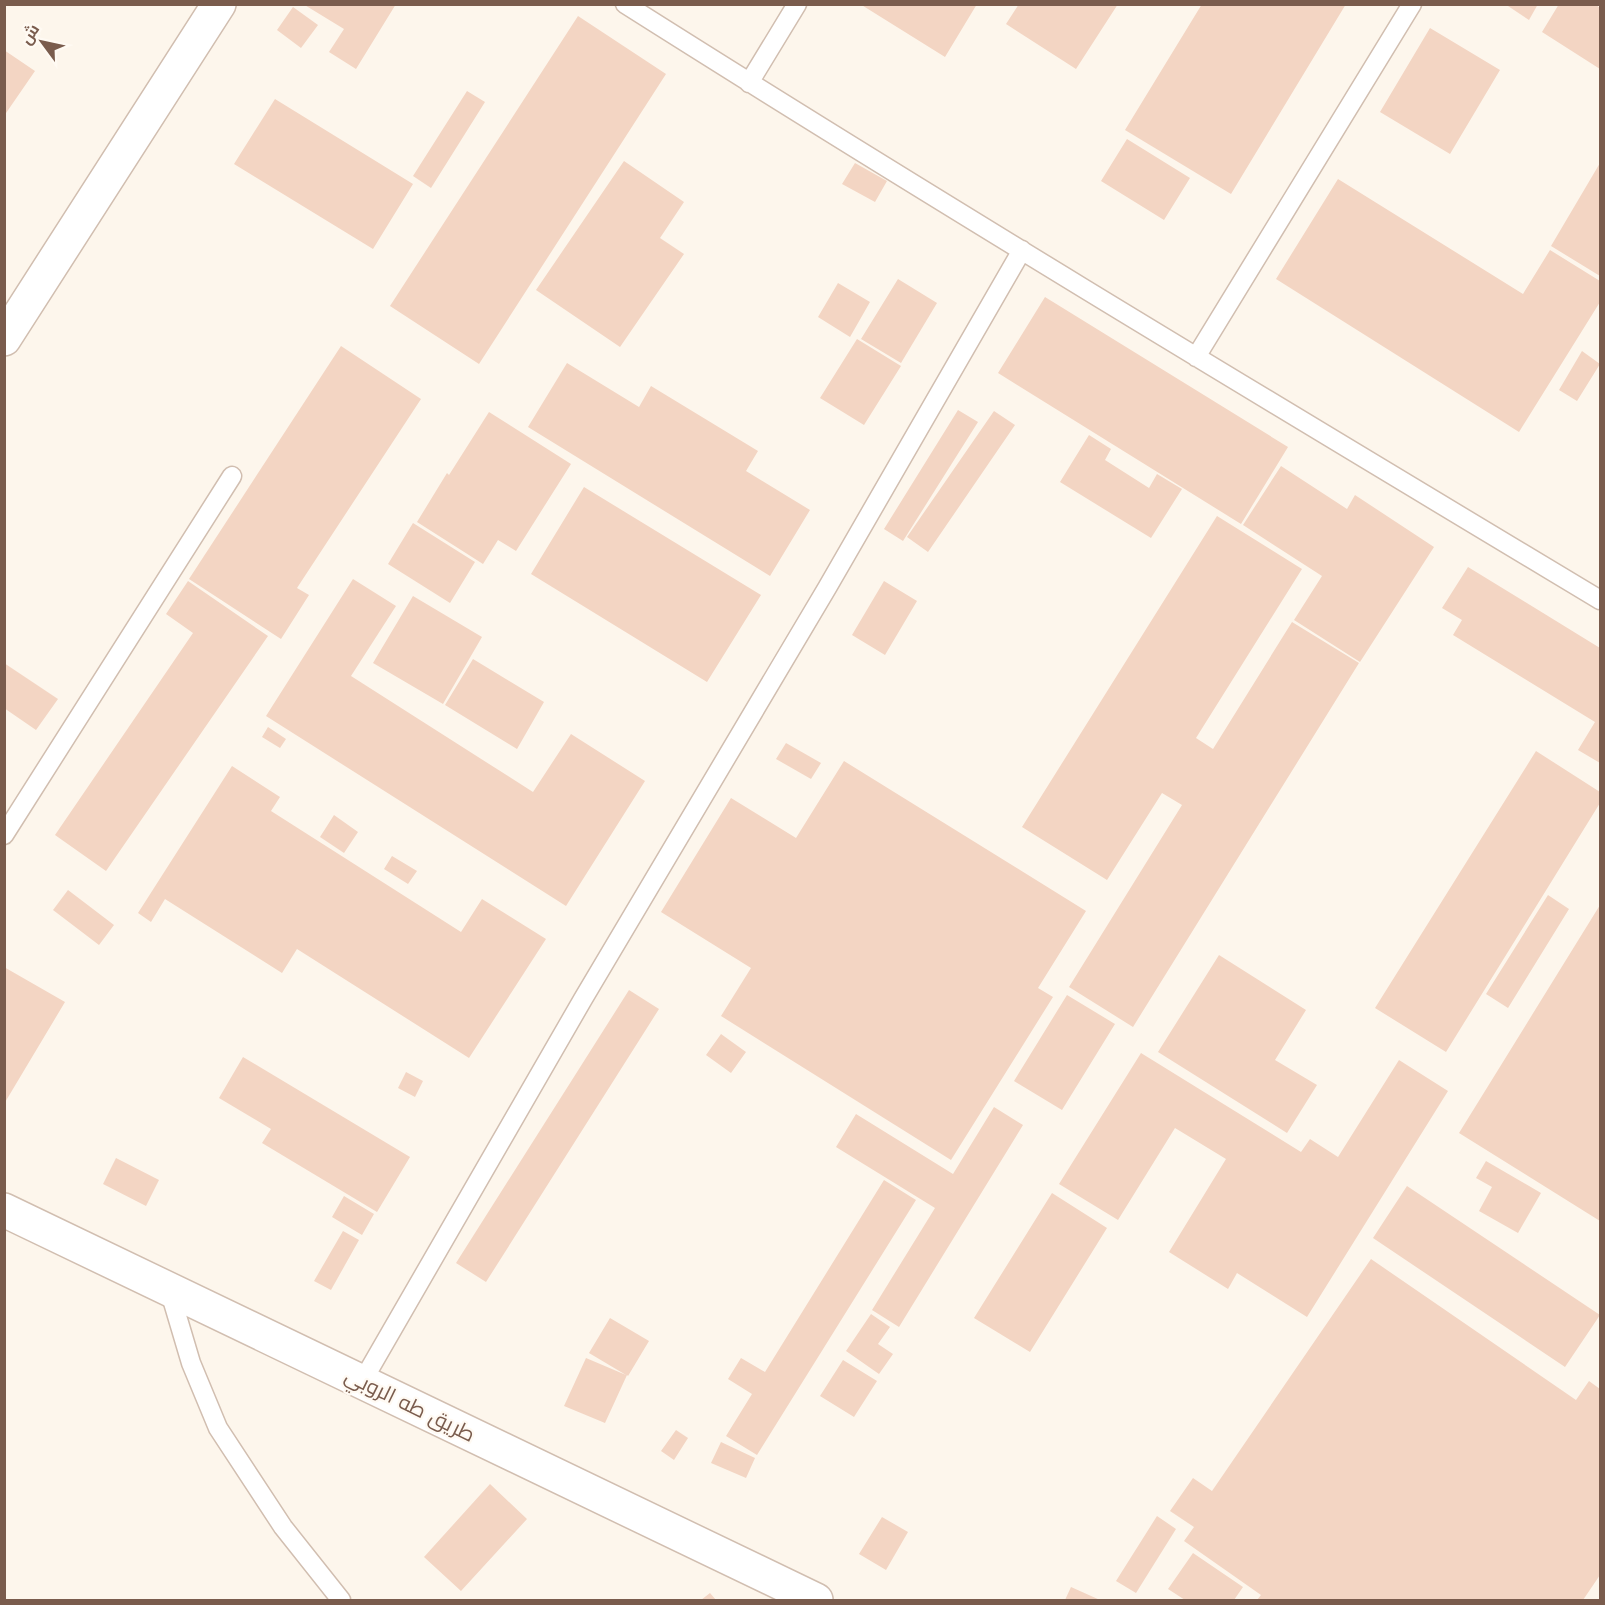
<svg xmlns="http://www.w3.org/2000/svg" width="1605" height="1605" font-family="Jost,Cairo,sans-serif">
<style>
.building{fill:#f3d5c3}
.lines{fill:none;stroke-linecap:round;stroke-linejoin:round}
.service-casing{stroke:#d1beb0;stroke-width:21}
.minor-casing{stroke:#d1beb0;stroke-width:36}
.service{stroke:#fff;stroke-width:18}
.minor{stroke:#fff;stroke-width:33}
.labels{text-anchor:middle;stroke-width:4.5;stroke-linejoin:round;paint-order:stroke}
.street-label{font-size:21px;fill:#7a5c4d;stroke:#fffaf3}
</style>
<rect width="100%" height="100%" fill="#fdf6ec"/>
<path class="building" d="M 303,4 L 396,4 L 356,69 L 329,52 L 344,29 Z
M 860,4 L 977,4 L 945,57 Z
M 1019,4 L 1118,4 L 1076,69 L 1006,24 Z
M 1202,4 L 1346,4 L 1231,194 L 1125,130 Z
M 1505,4 L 1538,4 L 1529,20 Z
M 1559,4 L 1595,4 L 1600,8 L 1600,69 L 1542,32 Z
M 293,7 L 318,25 L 301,48 L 277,30 Z
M 578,16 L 666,74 L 479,364 L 390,306 Z
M 1430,28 L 1500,70 L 1450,154 L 1380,112 Z
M 4,50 L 35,71 L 4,116 Z
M 467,91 L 485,102 L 431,188 L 413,176 Z
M 275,99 L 413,184 L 373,249 L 234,164 Z
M 1127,139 L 1190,178 L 1164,220 L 1101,181 Z
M 624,161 L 684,202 L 660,238 L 684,254 L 620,347 L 536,290 Z
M 855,163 L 887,181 L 875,202 L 842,184 Z
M 1600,163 L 1600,276 L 1551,246 Z
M 1338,179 L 1523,294 L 1550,250 L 1600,281 L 1600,302 L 1519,432 L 1276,279 Z
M 898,279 L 937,303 L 901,363 L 861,339 Z
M 838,283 L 870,302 L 850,337 L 818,317 Z
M 1045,297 L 1288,447 L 1241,524 L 998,373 Z
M 857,339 L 901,366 L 864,425 L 820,398 Z
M 341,346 L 421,399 L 297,588 L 309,595 L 281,639 L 189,579 Z
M 1582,351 L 1600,364 L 1577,401 L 1559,390 Z
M 567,363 L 639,407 L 651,386 L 758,451 L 746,471 L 810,510 L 770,576 L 528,427 Z
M 958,410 L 978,422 L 903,541 L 884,529 Z
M 994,411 L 1015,425 L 928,552 L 907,537 Z
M 489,412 L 571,464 L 516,551 L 498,540 L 483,564 L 417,522 L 447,473 L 449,475 Z
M 1089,435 L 1111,449 L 1105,460 L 1149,488 L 1157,474 L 1182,489 L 1151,538 L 1060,482 Z
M 1281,466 L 1347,509 L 1355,495 L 1434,547 L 1360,662 L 1294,620 L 1322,576 L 1243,525 Z
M 584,487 L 761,595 L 707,682 L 531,574 Z
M 1217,516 L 1302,569 L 1196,738 L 1213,749 L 1292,622 L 1359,663 L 1133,1027 L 1069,987 L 1182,805 L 1162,793 L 1107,880 L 1022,827 Z
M 413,523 L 475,562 L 450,603 L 388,564 Z
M 1468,567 L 1600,648 L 1600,763 L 1578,750 L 1595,722 L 1453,635 L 1462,620 L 1442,608 Z
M 353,579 L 396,606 L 351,676 L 533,792 L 571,734 L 645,781 L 566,906 L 266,716 Z
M 188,581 L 268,636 L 106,871 L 55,835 L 193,633 L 166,614 Z
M 884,581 L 917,601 L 885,655 L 852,635 Z
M 413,596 L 482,637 L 443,704 L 373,663 Z
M 473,659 L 544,702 L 517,749 L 445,705 Z
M 4,663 L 58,699 L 36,730 L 4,708 Z
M 268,727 L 286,739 L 280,748 L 262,737 Z
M 786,743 L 821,763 L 811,779 L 776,759 Z
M 1536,751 L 1600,792 L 1600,803 L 1446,1052 L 1375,1008 Z
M 844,761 L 1086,911 L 1038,988 L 1053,997 L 951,1160 L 721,1016 L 751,968 L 661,912 L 731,798 L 796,838 Z
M 232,766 L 280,797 L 271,811 L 461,932 L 482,899 L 546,939 L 469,1058 L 297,949 L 282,973 L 165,899 L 151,922 L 138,913 Z
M 334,815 L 358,832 L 344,853 L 320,837 Z
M 392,856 L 417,871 L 408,884 L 384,869 Z
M 68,890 L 114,925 L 99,945 L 53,910 Z
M 1548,895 L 1569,909 L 1508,1008 L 1486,994 Z
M 1600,905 L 1600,1221 L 1459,1133 Z
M 1219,955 L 1306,1010 L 1275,1060 L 1317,1085 L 1287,1133 L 1158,1052 Z
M 4,967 L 65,1002 L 4,1104 Z
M 629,990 L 659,1009 L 486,1282 L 456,1263 Z
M 1067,995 L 1115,1024 L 1062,1110 L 1014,1081 Z
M 721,1034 L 746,1052 L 731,1073 L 706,1055 Z
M 1141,1053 L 1301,1152 L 1310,1139 L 1338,1157 L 1399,1060 L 1448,1091 L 1307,1317 L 1237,1273 L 1228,1289 L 1169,1252 L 1226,1159 L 1175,1128 L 1118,1220 L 1059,1184 Z
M 243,1057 L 410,1157 L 377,1212 L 262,1143 L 271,1129 L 219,1098 Z
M 406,1072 L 423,1081 L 415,1097 L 398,1088 Z
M 994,1107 L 1023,1125 L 899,1327 L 872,1310 L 935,1208 L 836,1147 L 856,1114 L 953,1174 Z
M 116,1158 L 159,1180 L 146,1206 L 103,1184 Z
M 1486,1161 L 1541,1193 L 1518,1233 L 1479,1211 L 1492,1187 L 1476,1178 Z
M 884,1180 L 916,1200 L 757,1455 L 726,1436 L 752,1394 L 728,1379 L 741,1358 L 765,1372 Z
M 1407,1186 L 1600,1315 L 1565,1367 L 1373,1238 Z
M 1052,1193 L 1107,1228 L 1030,1352 L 974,1318 Z
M 344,1196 L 374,1214 L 362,1235 L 332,1217 Z
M 343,1231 L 359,1240 L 331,1290 L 314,1281 Z
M 1371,1259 L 1576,1400 L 1589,1381 L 1600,1389 L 1600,1575 L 1583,1600 L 1257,1600 L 1261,1595 L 1184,1541 L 1194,1527 L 1170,1511 L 1193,1478 L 1212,1491 Z
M 871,1314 L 890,1327 L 878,1344 L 893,1354 L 879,1374 L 846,1351 Z
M 610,1318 L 649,1341 L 628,1376 L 627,1375 L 605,1423 L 564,1406 L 586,1358 L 626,1375 L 589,1353 Z
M 843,1360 L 877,1381 L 854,1417 L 820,1396 Z
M 676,1430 L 688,1438 L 674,1460 L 661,1451 Z
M 721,1442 L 755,1458 L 746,1478 L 711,1463 Z
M 490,1484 L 527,1519 L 461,1591 L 424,1557 Z
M 1157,1516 L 1176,1529 L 1136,1593 L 1116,1581 Z
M 882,1517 L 908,1532 L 886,1570 L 859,1554 Z
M 1193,1553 L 1243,1587 L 1234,1600 L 1185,1600 L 1168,1589 Z
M 1071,1587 L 1100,1600 L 1065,1600 Z
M 710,1593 L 716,1600 L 701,1600 Z"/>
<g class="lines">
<g class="service-casing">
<path id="service" d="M 625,4 C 947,208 1274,404 1600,600
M 749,83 L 797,4
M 1196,357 L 1412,4
M 4,835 L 232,476
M 169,1289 L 191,1363 L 218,1428 L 283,1527 L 341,1600
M 362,1382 L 583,999 L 827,588 L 1022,250"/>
</g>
<g class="minor-casing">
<path id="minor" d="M 4,339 L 219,4
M 4,1210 L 816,1600"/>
</g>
<use href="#service" class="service"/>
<use href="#minor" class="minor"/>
</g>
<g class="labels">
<g class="street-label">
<text transform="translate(410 1405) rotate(26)" y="7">طريق طه الروبي</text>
</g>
</g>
<rect width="1605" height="1605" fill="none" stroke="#7a5c4d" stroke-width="12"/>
<g transform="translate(42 42) rotate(303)" stroke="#fffaf3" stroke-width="4.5" paint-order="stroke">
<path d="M0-4.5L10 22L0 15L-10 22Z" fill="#7a5c4d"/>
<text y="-9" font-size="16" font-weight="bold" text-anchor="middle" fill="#7a5c4d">ش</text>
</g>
</svg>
